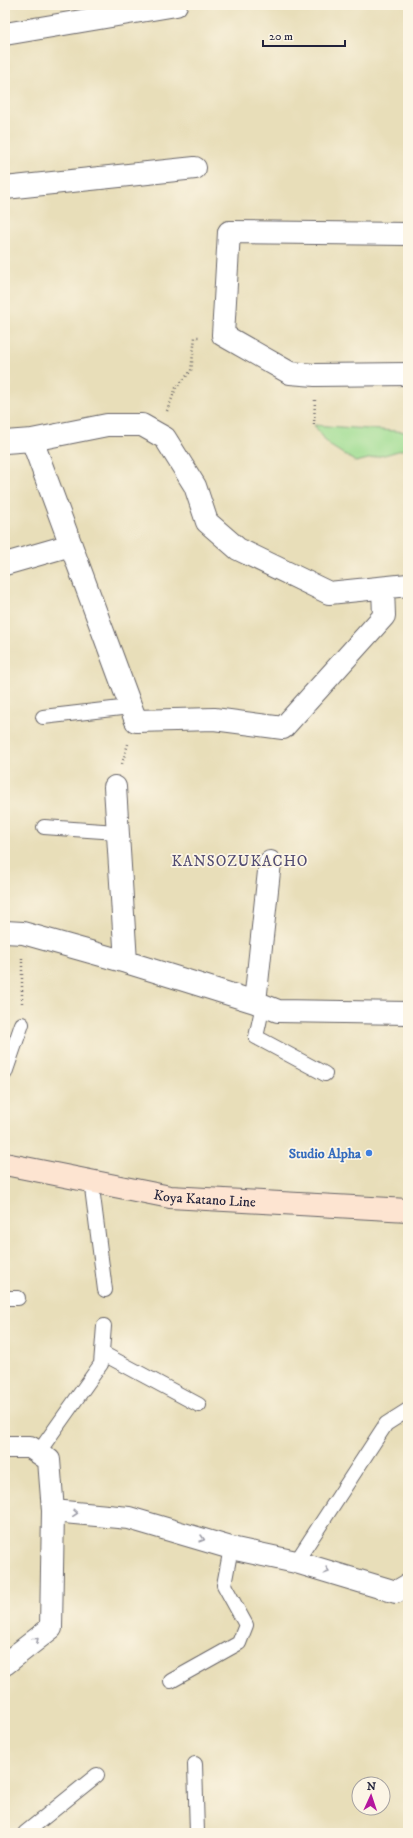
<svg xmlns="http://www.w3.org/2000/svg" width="413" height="1838" font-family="'IM FELL DW Pica',serif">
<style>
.green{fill:#9fdd92;stroke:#608066}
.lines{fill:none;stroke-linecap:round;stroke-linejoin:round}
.service-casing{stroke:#676467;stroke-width:16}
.minor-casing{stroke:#676467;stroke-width:24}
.secondary-casing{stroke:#676467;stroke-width:24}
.path{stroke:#676467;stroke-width:2.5;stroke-dasharray:1 3;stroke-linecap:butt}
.service{stroke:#fff;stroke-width:14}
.minor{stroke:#fff;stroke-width:22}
.secondary{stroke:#fde4d1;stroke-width:22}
.oneway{stroke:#9c9ca7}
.shop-dot{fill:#3f7fe0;stroke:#fcf5e5;stroke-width:1.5}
.labels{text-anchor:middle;stroke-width:3.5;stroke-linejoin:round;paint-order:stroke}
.shop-label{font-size:14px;font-weight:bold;fill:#366cbe;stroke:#fcf5e5;text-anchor:end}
.street-label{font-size:14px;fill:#22223b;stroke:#fcf5e5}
.neighbourhood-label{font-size:15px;letter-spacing:1px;fill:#524c72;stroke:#fcf5e5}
</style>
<rect width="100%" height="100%" fill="#fcf5e5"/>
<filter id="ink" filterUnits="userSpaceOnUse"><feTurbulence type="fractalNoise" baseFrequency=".025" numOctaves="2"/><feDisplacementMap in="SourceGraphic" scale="8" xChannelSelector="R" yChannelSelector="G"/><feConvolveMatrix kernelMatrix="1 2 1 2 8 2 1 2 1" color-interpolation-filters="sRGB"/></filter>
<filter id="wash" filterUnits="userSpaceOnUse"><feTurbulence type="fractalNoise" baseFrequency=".012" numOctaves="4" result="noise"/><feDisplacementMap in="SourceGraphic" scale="16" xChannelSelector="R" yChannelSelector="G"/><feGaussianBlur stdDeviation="0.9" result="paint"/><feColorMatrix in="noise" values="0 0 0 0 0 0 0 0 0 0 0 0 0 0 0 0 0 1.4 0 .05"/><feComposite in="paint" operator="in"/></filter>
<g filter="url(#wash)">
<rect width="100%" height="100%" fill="#e8deb9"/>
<path class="green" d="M 314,425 L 408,432 L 408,448 L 388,454 L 356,462 L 329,445 Z"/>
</g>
<g filter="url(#ink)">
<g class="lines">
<g class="service-casing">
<path id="service" d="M 43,717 L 130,707
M 44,827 L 117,832
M 263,1005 L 256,1037 L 325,1074
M 5,1073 L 22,1024
M 91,1180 L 105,1290
M 5,1298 L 18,1298
M 102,1353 L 199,1405
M 38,1453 L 101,1364 L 104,1326
M 296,1562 L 386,1424 L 408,1410
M 171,1681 L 239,1643 L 246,1625 L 224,1585 L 231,1548
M 195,1764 L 197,1833
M 25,1833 L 97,1775"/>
</g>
<g class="minor-casing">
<path id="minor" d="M 5,34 L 176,5
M 5,188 L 195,168
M 408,234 L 229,232 L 223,335 L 290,373 L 315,375 L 408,374
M 32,440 L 136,721 L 214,719 L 283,728 L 384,616 L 383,588
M 5,442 L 32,440 L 107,425 L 142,425 L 165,438 L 195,486 L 207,522 L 238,549 L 329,593 L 408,585
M 5,564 L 71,545
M 115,787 L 126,962
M 5,932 L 23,933 L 126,962 L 255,1002 L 278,1011 L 408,1013
M 255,1002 L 270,862
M 5,1447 L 30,1447 L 49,1460 L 53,1511
M 5,1664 L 51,1628 L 53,1511 L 129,1518 L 231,1548 L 296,1562 L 396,1592 L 408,1585"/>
</g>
<g class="secondary-casing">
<g id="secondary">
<path id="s1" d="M 5,1164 L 170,1197 L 408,1210"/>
</g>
</g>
<path class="path" d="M 167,411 L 176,388 L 191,371 L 195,337 L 199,337
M 314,425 L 315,400
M 122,764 L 128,744
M 22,1003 L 22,958"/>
<use href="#service" class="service"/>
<use href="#minor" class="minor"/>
<use href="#secondary" class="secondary"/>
</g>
<defs><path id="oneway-chevron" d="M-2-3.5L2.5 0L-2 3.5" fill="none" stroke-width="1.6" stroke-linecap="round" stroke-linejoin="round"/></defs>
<g class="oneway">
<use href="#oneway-chevron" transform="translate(75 1513) rotate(5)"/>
<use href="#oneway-chevron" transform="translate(202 1539) rotate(16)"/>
<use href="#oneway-chevron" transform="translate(327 1571) rotate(17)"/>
<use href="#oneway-chevron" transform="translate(36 1640) rotate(-39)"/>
</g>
</g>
<circle class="shop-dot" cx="369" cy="1153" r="4"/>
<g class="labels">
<g class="shop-label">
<text x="361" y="1158">Studio Alpha</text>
</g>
<g class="street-label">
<text dy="5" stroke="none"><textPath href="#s1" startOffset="203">Koya Katano Line</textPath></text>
</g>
<g class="neighbourhood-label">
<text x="240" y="866">KANSOZUKACHO</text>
</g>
</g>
<rect width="413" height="1838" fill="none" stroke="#fcf5e5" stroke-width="20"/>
<g transform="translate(371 1796) rotate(3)"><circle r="19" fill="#fcf5e5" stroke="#a5a1a1"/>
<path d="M0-3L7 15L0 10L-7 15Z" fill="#b5179e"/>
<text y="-6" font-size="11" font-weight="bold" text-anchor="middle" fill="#22223b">N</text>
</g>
<path d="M263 40v6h82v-6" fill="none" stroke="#22223b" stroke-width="2"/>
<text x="269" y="40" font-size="12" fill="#22223b" stroke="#fcf5e5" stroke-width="3" paint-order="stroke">20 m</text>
</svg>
